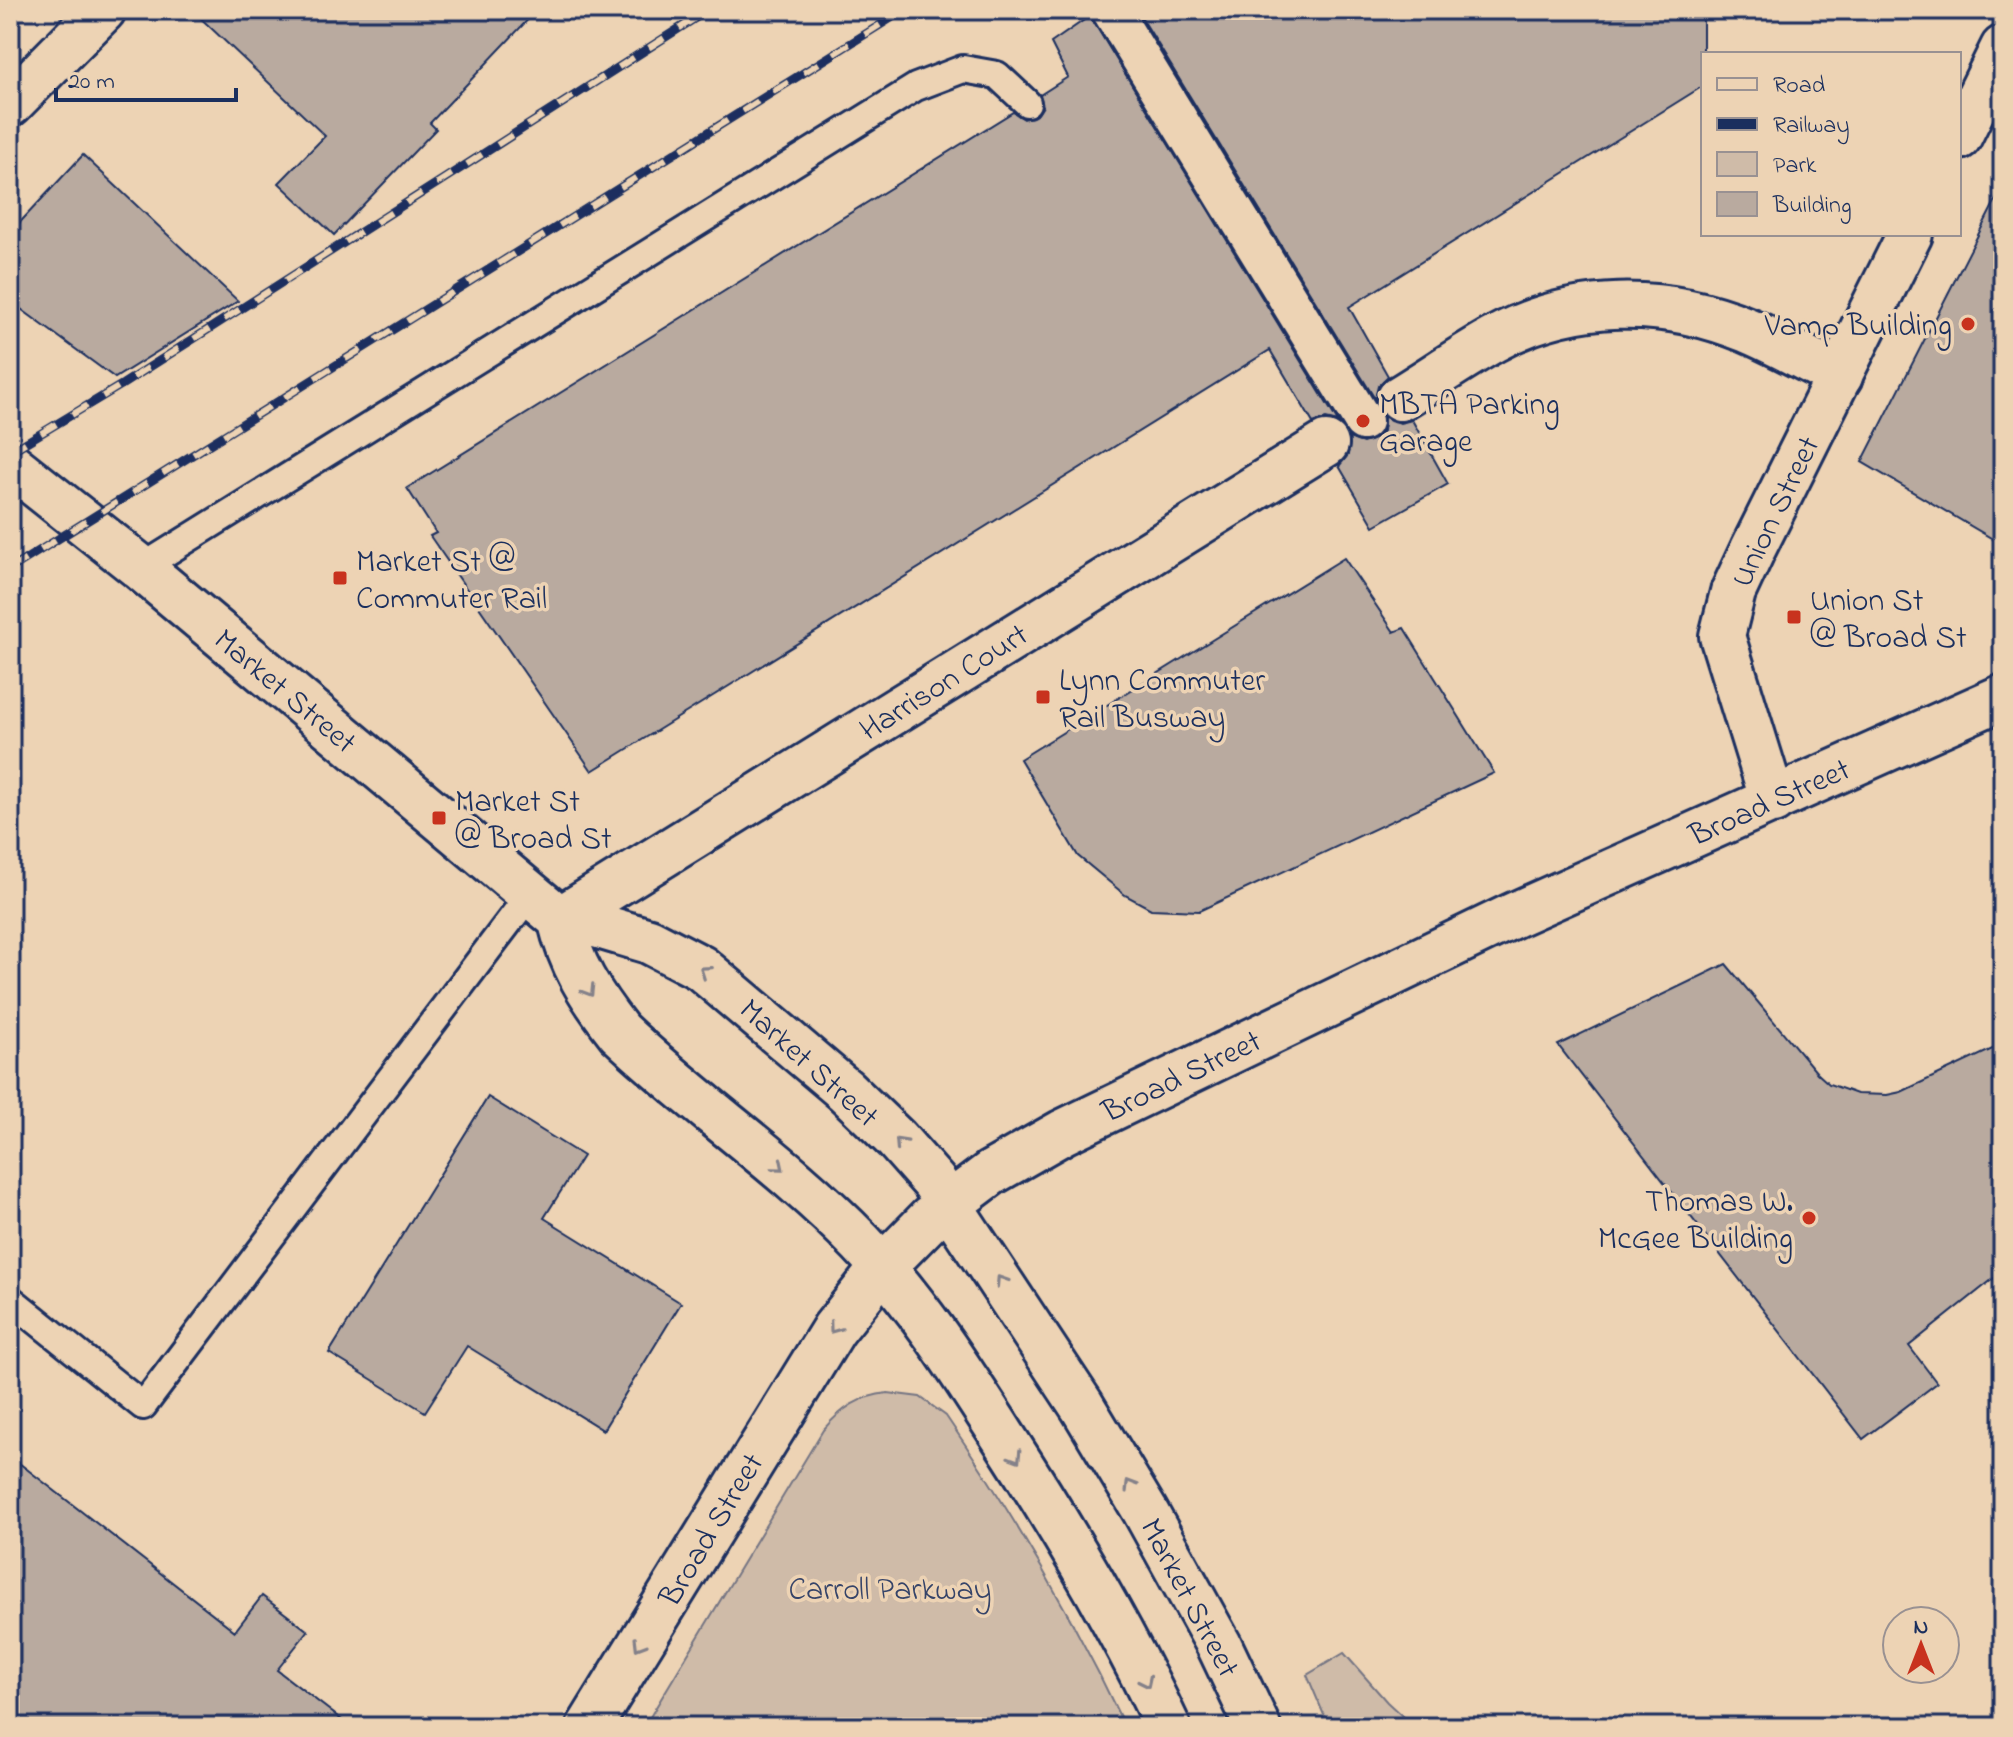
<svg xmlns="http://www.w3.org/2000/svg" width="2013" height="1737" font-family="'Indie Flower',sans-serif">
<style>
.green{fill:#cfbba8;stroke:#757583;stroke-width:2}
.building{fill:#b9aa9f;stroke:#1b2f5e;stroke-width:2}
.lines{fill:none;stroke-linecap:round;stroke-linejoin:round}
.service-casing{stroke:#1b2f5e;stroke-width:32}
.pedestrian-casing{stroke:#1b2f5e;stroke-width:44}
.minor-casing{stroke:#1b2f5e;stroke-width:50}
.secondary-casing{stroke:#1b2f5e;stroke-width:50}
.service{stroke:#edd3b4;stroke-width:26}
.pedestrian{stroke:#edd3b4;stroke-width:38}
.minor{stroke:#edd3b4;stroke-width:44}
.secondary{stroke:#edd3b4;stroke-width:44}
.rail-casing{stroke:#1b2f5e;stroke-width:9}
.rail{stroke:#edd3b4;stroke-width:6;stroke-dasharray:18;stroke-linecap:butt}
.oneway{stroke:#848189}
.poi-dot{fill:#c8321e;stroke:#edd3b4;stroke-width:3}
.labels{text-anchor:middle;stroke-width:7;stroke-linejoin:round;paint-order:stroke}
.poi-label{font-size:32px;fill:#1b2f5e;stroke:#edd3b4;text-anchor:start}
.street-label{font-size:32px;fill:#1b2f5e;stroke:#edd3b4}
.park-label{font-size:32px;fill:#364469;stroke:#edd3b4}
</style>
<rect width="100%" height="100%" fill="#edd3b4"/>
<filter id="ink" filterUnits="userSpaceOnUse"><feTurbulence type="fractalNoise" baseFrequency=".0125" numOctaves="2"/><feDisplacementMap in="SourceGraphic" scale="16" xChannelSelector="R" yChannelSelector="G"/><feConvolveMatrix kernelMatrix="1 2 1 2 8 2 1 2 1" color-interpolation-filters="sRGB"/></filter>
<g filter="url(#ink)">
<path class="green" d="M 888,1393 L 920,1397 L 946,1416 C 1013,1514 1074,1619 1125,1727 L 644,1727 L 823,1430 C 842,1408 859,1396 888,1393 Z
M 1344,1653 L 1387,1702 L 1414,1727 L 1329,1727 L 1307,1675 Z"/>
<path class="building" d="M 192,10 L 537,10 L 430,123 L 436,129 L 334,235 L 279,183 L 325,136 Z
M 1137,10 L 1703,10 L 1703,86 L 1349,307 L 1388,376 L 1378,386 L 1375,399 Z
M 1090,16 L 1338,422 L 1326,419 L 1313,423 L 1270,350 L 592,771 L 430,536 L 436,533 L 407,488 L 1013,112 L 1024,119 L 1038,114 L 1043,106 L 1040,95 L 1068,77 L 1051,43 Z
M 83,155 L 238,301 L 115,378 L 10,301 L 10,233 Z
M 2003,186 L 2003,545 L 1862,462 Z
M 1384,416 L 1400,423 L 1412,420 L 1448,484 L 1374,526 L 1339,466 L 1348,455 L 1349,438 L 1363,443 L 1375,439 L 1383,431 Z
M 1344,558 L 1394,632 L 1404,628 L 1494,773 L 1199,911 L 1151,909 L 1125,895 L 1078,856 L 1020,759 Z
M 1726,964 L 1817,1073 L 1829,1084 L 1857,1094 L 1887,1095 L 1901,1092 L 2003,1044 L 2003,1271 L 1909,1346 L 1937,1383 L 1863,1439 L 1558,1045 Z
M 488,1097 L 583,1156 L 544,1218 L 681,1303 L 603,1430 L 467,1346 L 425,1412 L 329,1353 Z
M 10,1456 L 235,1631 L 262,1596 L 308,1631 L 277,1670 L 351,1727 L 10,1727 Z"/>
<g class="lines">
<g class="service-casing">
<path id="service" d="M 141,568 L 916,87 L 963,69 L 997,75 L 1027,103
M 10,1299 L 143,1406 L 530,894"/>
</g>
<g class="pedestrian-casing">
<path id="pedestrian" d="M 1111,10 L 1363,421"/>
</g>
<g class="minor-casing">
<path id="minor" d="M 10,104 L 103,10
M 1400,398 C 1431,379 1461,358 1493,340 C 1572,296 1664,296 1747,330 C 1778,343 1809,361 1840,376
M 560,919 L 1326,444"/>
</g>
<g class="secondary-casing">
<path id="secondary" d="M 1959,137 L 2003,48
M 10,464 L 141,568 L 560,919 L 592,924 L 649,941 L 701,968 L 845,1090 L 896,1139 L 934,1182 L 1082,1406 L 1145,1511 L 1219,1645 L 1258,1727
M 1773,801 L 1722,636 L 1733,592 L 1753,549 L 1910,234
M 560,919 C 571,965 590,995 619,1032 C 697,1106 786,1165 861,1243 C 917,1302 960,1369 1004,1438 C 1064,1531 1121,1626 1168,1727
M 589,1727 L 834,1329 L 883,1267 L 931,1218 L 991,1173 L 1063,1132 L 1514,915 L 2003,697"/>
</g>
<use href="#service" class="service"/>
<use href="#pedestrian" class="pedestrian"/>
<use href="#minor" class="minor"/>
<use href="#secondary" class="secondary"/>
<g class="rail-casing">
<path id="rail" d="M 10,452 L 123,384 L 708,10
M 10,569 L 904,10"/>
</g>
<use href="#rail" class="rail"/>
</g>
<defs><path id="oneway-chevron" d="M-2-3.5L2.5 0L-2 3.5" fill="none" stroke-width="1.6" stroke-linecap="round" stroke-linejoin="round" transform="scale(2)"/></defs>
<g class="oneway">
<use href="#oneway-chevron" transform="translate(705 971) rotate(-145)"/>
<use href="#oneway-chevron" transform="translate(589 991) rotate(58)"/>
<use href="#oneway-chevron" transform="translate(900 1143) rotate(-133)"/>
<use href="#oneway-chevron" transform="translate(779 1166) rotate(40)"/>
<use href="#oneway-chevron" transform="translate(1001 1281) rotate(-123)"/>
<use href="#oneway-chevron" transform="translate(834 1328) rotate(126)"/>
<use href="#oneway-chevron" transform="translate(1016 1457) rotate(58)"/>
<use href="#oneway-chevron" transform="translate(1130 1485) rotate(-121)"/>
<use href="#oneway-chevron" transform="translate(639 1645) rotate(121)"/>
<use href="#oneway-chevron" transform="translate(1146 1682) rotate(64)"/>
</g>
</g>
<g class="poi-dot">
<circle cx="1968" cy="324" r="8"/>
<circle cx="1363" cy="421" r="8"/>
<rect x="332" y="570" width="16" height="16" rx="4"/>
<rect x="1786" y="609" width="16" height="16" rx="4"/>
<rect x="1035" y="689" width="16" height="16" rx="4"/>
<rect x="431" y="810" width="16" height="16" rx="4"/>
<circle cx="1809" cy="1218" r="8"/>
</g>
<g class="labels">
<g class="poi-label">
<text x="1952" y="335" text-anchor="end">Vamp Building</text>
<text x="1379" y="414">MBTA Parking<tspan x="1379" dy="37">Garage</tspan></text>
<text x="356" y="571">Market St @<tspan x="356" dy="37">Commuter Rail</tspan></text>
<text x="1810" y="610">Union St<tspan x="1810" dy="37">@ Broad St</tspan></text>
<text x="1059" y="690">Lynn Commuter<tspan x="1059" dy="37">Rail Busway</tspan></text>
<text x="455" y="811">Market St<tspan x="455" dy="37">@ Broad St</tspan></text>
<text x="1793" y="1211" text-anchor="end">Thomas W.<tspan x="1793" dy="37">McGee Building</tspan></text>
</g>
<g class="street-label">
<text transform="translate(1774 511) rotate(-64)" y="11">Union Street</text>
<text transform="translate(943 681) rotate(-32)" y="11">Harrison Court</text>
<text transform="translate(286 690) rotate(40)" y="11">Market Street</text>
<text transform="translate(1769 801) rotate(-24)" y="11">Broad Street</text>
<text transform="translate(810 1062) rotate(42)" y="11">Market Street</text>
<text transform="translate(1181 1075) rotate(-26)" y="11">Broad Street</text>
<text transform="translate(710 1529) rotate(-59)" y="11">Broad Street</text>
<text transform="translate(1191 1597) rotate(62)" y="11">Market Street</text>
</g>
<g class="park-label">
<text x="890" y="1599">Carroll Parkway</text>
</g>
</g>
<rect width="2013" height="1737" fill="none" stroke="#edd3b4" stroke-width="40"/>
<rect x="20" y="20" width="1973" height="1697" fill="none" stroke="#1b2f5e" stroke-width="3" filter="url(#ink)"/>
<rect x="1701" y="52" width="260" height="184" fill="#edd3b4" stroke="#999192" stroke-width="2"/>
<rect x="1717" y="78" width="40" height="12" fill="#edd3b4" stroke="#999192" stroke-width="2"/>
<text x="1773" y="92" font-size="24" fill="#1b2f5e">Road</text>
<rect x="1717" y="118" width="40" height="12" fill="#1b2f5e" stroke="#999192" stroke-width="2"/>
<text x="1773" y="132" font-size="24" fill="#1b2f5e">Railway</text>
<rect x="1717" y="152" width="40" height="24" fill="#cfbba8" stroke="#999192" stroke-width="2"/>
<text x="1773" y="172" font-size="24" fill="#1b2f5e">Park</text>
<rect x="1717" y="192" width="40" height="24" fill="#b9aa9f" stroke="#999192" stroke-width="2"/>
<text x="1773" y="212" font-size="24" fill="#1b2f5e">Building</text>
<g transform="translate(1921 1645)"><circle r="38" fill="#edd3b4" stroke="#999192" stroke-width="2"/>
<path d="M0-6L14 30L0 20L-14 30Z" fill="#c8321e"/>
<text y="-12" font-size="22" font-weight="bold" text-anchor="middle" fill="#1b2f5e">N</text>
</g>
<path d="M56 88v12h180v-12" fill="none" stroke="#1b2f5e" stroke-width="4"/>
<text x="68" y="88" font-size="24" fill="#1b2f5e" stroke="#edd3b4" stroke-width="6" paint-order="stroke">20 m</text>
</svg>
